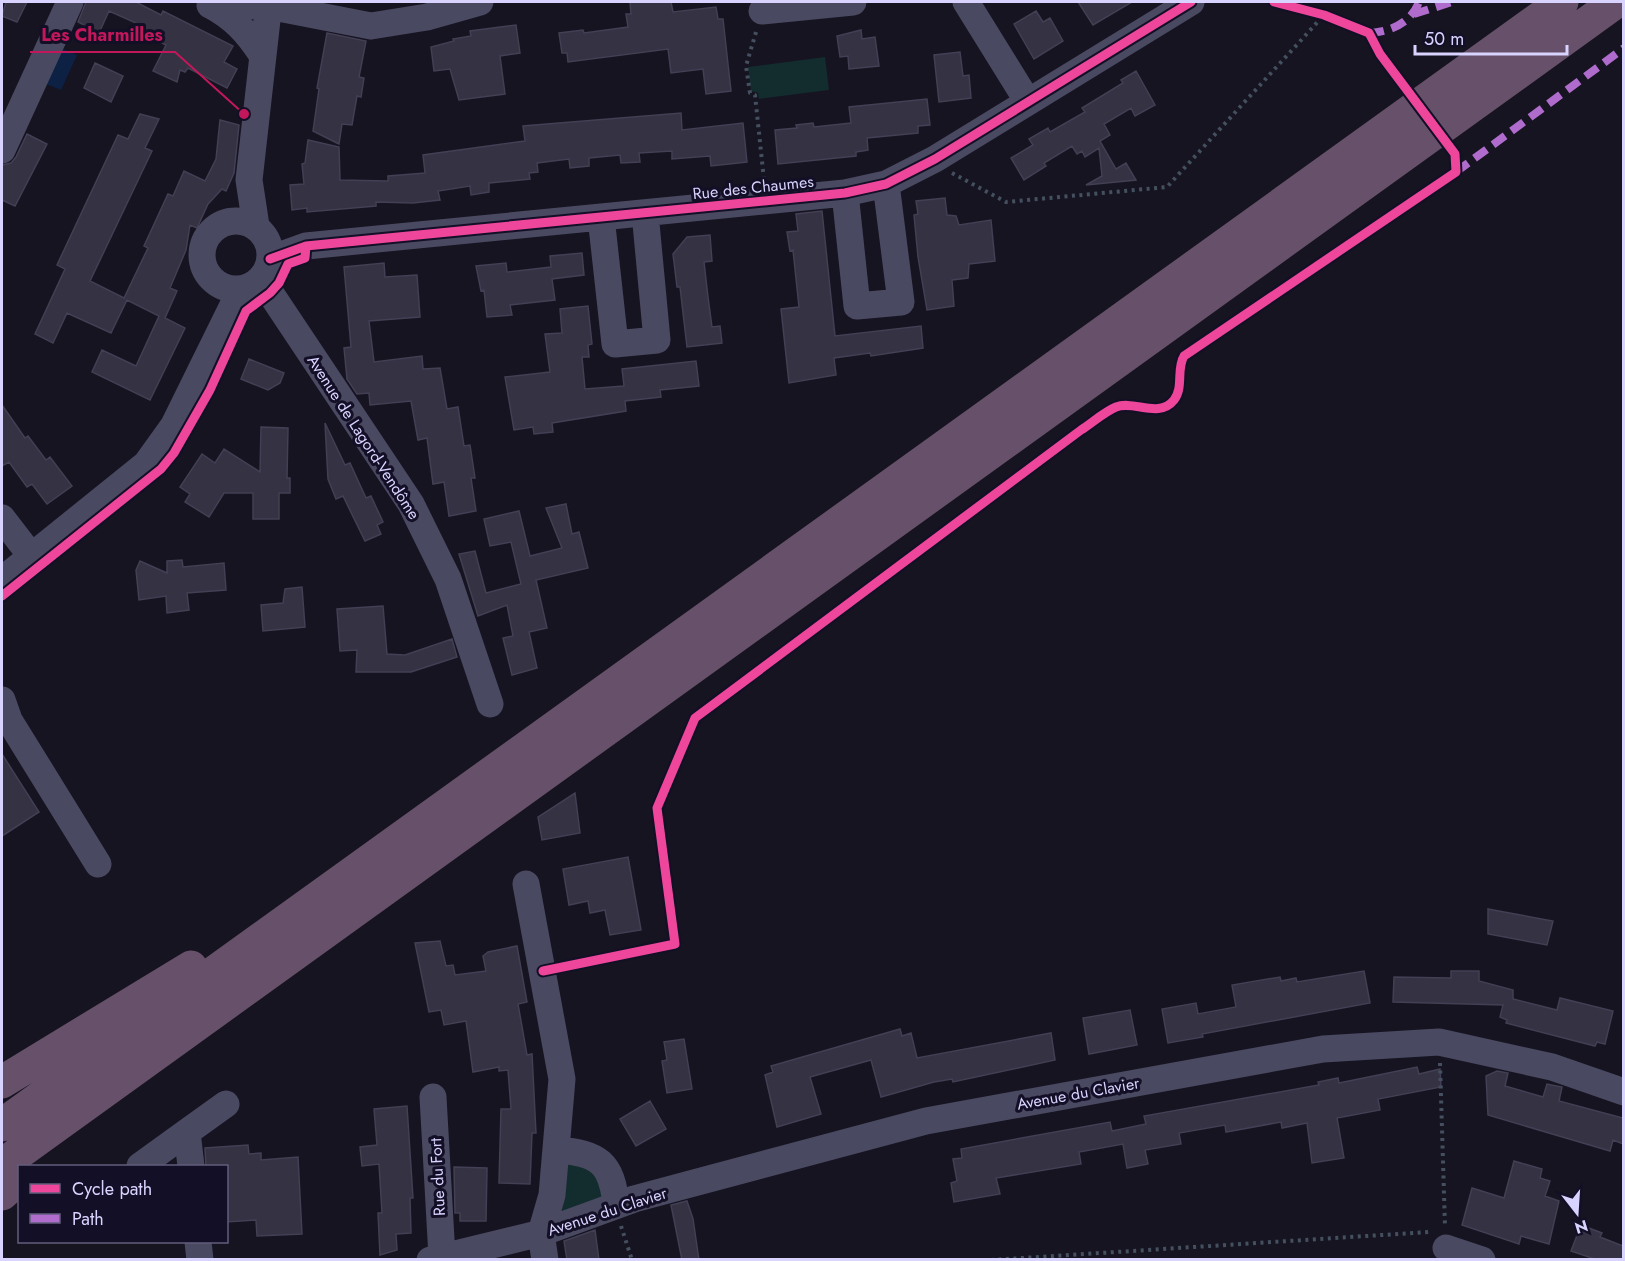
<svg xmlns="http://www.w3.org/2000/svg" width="1625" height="1261" font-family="Jost,sans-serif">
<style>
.green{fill:#132c2d}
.water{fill:#0d2144}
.building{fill:#343243;stroke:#433f54;stroke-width:1.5}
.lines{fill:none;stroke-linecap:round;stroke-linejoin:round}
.path{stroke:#44505f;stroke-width:4;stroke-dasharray:3 4.5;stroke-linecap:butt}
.minor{stroke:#4a4962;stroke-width:27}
.highway{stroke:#67516a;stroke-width:33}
.quiet{stroke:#b06ccc;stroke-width:8;stroke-dasharray:15 8;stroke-linecap:butt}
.cycleway-casing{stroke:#130f26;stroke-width:13}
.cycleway{stroke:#ed469a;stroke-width:9}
.labels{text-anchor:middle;stroke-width:6;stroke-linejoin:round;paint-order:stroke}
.street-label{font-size:16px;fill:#d9d4ff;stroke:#130f26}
.leader{fill:none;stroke:#c2185b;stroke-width:2}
.callout-dot{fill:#c2185b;stroke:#130f26;stroke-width:2}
.callout-label{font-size:18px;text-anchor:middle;font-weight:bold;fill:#c2185b;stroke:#130f26;stroke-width:6;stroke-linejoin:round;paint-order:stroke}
</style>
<rect width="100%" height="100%" fill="#161421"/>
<path class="green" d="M 825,57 L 829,90 L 759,99 L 758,93 L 751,91 L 748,67 Z
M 557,1150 L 579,1152 L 614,1191 L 541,1233 Z"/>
<path class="water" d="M 60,48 L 77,55 L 61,90 L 44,83 Z"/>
<path class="building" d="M 6,2 L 27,2 L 17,22 L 2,16 Z
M 86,2 L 136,2 L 161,15 L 163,11 L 233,46 L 224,62 L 237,69 L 227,88 L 188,68 L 185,72 L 180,70 L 177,82 L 153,71 L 166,45 L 142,33 L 145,27 L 109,11 L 99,33 L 78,22 Z
M 630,2 L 671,2 L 673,12 L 716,7 L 718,19 L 723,19 L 731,91 L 706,94 L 703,69 L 671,73 L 668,49 L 568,62 L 567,53 L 562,53 L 559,33 L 583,30 L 584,33 L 628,27 L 626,14 L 631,14 Z
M 1078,2 L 1132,2 L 1093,25 Z
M 1036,11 L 1043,22 L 1050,18 L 1063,41 L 1034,59 L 1014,24 Z
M 516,25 L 520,53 L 500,56 L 505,94 L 459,100 L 450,69 L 434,71 L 431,47 L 454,41 L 453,39 L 471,36 L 470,31 Z
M 861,30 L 862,39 L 875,37 L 879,66 L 849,69 L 848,56 L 840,57 L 837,36 Z
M 327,33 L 366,41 L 359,77 L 364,78 L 361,97 L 357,96 L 352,125 L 342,124 L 339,144 L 313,131 L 319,89 L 317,88 Z
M 960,52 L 963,76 L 969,75 L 971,98 L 939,102 L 934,55 Z
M 95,63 L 123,76 L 111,102 L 84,88 Z
M 1136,71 L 1155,105 L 1135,116 L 1131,108 L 1104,124 L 1110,135 L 1100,141 L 1116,169 L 1126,163 L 1136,180 L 1086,185 L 1102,176 L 1099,148 L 1085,157 L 1082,151 L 1077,154 L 1072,146 L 1044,163 L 1046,166 L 1024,180 L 1011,158 L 1033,145 L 1029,139 L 1048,128 L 1050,132 L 1085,112 L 1082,108 L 1123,83 L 1121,80 Z
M 927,99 L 930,125 L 918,126 L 918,133 L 867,138 L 868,150 L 856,152 L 856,156 L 778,164 L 775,130 L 797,128 L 796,125 L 813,123 L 814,127 L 851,123 L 849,107 Z
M 681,113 L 682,130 L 743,123 L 747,162 L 711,166 L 710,156 L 672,159 L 672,151 L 639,153 L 640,162 L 621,163 L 620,155 L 589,158 L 589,166 L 570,168 L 569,159 L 537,163 L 538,172 L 529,173 L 530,179 L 489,183 L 489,192 L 471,195 L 470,186 L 438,191 L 440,200 L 413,203 L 376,202 L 376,206 L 307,212 L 307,208 L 292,210 L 290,185 L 304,184 L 302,164 L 305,163 L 308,140 L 339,147 L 340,180 L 388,181 L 388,176 L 425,173 L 423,155 L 525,141 L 523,126 Z
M 140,114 L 159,119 L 145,148 L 152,151 L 90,281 L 124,298 L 148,248 L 144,246 L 168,194 L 173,196 L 184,171 L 205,181 L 216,159 L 220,120 L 239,125 L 234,173 L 226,191 L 222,189 L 208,204 L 197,228 L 190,225 L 186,250 L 170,288 L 177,291 L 165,318 L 185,328 L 150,400 L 92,372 L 102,350 L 136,366 L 159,316 L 127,300 L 111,333 L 67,313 L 53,343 L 35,334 L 65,269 L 57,265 L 118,135 L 128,139 Z
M 27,134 L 47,144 L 15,206 L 2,200 L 2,165 L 11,163 L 16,157 Z
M 945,198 L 947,215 L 956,216 L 959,225 L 991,220 L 995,261 L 969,264 L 968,278 L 952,280 L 954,306 L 927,310 L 918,257 L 914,215 L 918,214 L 916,201 Z
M 822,211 L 835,336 L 921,326 L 923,348 L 871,356 L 870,353 L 834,358 L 836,375 L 789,383 L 781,309 L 799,307 L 793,250 L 790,251 L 787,232 L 798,231 L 796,214 Z
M 710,235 L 712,261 L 704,262 L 708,297 L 712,327 L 720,326 L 722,343 L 687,347 L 680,287 L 677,287 L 673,254 L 687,237 Z
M 582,253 L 584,275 L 552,279 L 555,300 L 510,305 L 512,315 L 487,317 L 484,290 L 481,291 L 476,266 L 506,263 L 507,272 L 551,267 L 550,256 Z
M 384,263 L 385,277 L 417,275 L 420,317 L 369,321 L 374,362 L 422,356 L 423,369 L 440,368 L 447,409 L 458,407 L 464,446 L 470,445 L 475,478 L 471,478 L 476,511 L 449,516 L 444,482 L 433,484 L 427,438 L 418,440 L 411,401 L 370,405 L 369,393 L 357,394 L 347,379 L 344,348 L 351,347 L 344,267 Z
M 588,306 L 592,344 L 588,345 L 589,357 L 582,357 L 585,389 L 624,386 L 622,369 L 696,361 L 699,386 L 660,390 L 661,397 L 625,401 L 626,411 L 552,423 L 553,432 L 534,434 L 533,427 L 514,430 L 505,377 L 550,372 L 545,334 L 562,333 L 560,309 Z
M 249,359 L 284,373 L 280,383 L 268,390 L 241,379 Z
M 2,405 L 25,438 L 28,436 L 46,460 L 50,457 L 72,486 L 47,504 L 32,484 L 27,487 L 9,462 L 2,466 Z
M 325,423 L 345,465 L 350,463 L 366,498 L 371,496 L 383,522 L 377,525 L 381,534 L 365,541 L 343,496 L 336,499 L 328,479 Z
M 261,427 L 288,428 L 287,478 L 290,478 L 290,493 L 279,493 L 279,519 L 253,519 L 253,493 L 224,493 L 209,517 L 185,502 L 190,494 L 180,487 L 202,454 L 215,463 L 224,449 L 260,472 Z
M 566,504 L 572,534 L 579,532 L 588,568 L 536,580 L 547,628 L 529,632 L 537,668 L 512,675 L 503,638 L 513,636 L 507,605 L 478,616 L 459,554 L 475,551 L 486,593 L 521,584 L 511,542 L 490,546 L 484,519 L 519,511 L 530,556 L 562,548 L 546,508 Z
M 182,560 L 183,567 L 224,563 L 226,590 L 187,593 L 189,610 L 167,613 L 166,596 L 139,600 L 136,570 L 140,561 L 167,573 L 167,561 Z
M 302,587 L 305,627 L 263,631 L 261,605 L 283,603 L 285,589 Z
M 383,606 L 387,654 L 405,655 L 452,639 L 457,657 L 411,672 L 356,672 L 357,650 L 340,651 L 337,609 Z
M 2,754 L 39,812 L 2,836 Z
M 575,793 L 580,833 L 542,840 L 538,817 Z
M 628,857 L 641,930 L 610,935 L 605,910 L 590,913 L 588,901 L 569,905 L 563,869 Z
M 1488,909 L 1553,921 L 1547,945 L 1488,934 Z
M 440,941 L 446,966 L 453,965 L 455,975 L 486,971 L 483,956 L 488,952 L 517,946 L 527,1002 L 518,1004 L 527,1055 L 532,1054 L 536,1133 L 532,1133 L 530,1184 L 499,1183 L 501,1109 L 511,1109 L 508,1070 L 499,1071 L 499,1067 L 473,1072 L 466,1021 L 444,1025 L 441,1010 L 429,1012 L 415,943 Z
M 1364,971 L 1370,1003 L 1202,1034 L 1203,1037 L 1168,1043 L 1162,1009 L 1196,1003 L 1198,1014 L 1236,1007 L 1232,985 L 1280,977 L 1281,981 L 1296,978 L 1297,982 Z
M 1451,971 L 1479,971 L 1479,981 L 1513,990 L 1513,999 L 1557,1010 L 1560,998 L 1613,1011 L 1605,1044 L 1597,1042 L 1595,1046 L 1506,1023 L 1507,1020 L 1500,1017 L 1503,1005 L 1393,1002 L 1394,977 L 1451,978 Z
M 1130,1010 L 1137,1045 L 1089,1054 L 1083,1018 Z
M 900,1029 L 902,1036 L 911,1033 L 917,1058 L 1051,1033 L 1055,1060 L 953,1082 L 952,1079 L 934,1082 L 881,1097 L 871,1060 L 810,1077 L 821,1114 L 777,1127 L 765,1075 L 773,1072 L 771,1066 Z
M 684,1039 L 692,1089 L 667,1093 L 662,1061 L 667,1060 L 664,1042 Z
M 1417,1067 L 1419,1074 L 1440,1069 L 1441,1087 L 1378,1099 L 1380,1110 L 1337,1118 L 1344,1158 L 1312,1163 L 1307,1123 L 1282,1128 L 1281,1122 L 1226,1132 L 1225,1125 L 1179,1133 L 1181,1144 L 1145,1150 L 1148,1164 L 1127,1168 L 1123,1144 L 1079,1152 L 1081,1164 L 996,1178 L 1000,1194 L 954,1202 L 951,1183 L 957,1181 L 953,1159 L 962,1158 L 961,1149 L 1110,1122 L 1112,1131 L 1146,1124 L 1144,1116 L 1319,1085 L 1318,1082 L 1338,1078 L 1339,1083 Z
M 1497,1071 L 1508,1073 L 1505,1086 L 1543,1097 L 1547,1084 L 1562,1087 L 1559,1101 L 1623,1118 L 1623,1144 L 1613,1140 L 1610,1151 L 1488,1115 L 1486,1076 Z
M 650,1101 L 666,1129 L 636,1146 L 620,1119 Z
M 407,1106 L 413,1198 L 410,1198 L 411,1233 L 396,1234 L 397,1250 L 380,1255 L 378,1213 L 382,1213 L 379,1164 L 362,1166 L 360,1147 L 377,1145 L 374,1109 Z
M 248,1145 L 249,1154 L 261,1153 L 261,1160 L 298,1157 L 302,1234 L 257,1236 L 256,1220 L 226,1222 L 226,1167 L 206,1167 L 205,1148 Z
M 1514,1161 L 1542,1169 L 1540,1178 L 1550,1181 L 1545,1196 L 1559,1201 L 1549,1244 L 1521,1236 L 1519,1244 L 1462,1225 L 1472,1188 L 1504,1198 Z
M 454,1167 L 487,1168 L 486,1221 L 460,1221 L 460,1213 L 455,1213 Z
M 687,1201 L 693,1219 L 699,1260 L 682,1260 L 671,1205 Z
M 1581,1225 L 1602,1233 L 1600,1237 L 1623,1246 L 1623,1260 L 1598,1260 L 1571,1251 Z
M 595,1230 L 599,1260 L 567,1260 L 564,1241 Z"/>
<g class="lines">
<path class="path" d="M 756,32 L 746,66 L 750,93 L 755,95 L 764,180
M 952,173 L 1006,202 L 1167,187 L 1324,15
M 1440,1063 L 1445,1227
M 621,1226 L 632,1260
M 991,1260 L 1429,1232"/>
<path class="minor" d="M 966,2 L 1028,102
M 210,5 L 268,6 L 371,26 L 427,17 L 480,2
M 210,5 C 234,18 247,32 262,55
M 762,11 L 853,2
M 2,150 L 70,2
M 845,193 L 857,306 L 901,302 L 886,184
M 601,217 L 615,344 L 657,340 L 645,213
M202 255a34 34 0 1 1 68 0a34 34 0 1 1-68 0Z
M 256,226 L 249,180 L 269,2
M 270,259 L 306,246 L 845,193 L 886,184 L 935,159 L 1191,2
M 261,279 L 411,504 L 448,579 L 490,704
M 2,518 L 32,557
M 2,580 L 146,464 L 174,425 L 241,289
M 2,700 L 9,720 L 98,864
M 526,884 L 562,1079 L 552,1195 L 541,1233 L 545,1260
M 433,1097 L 442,1257
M 187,1132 L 226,1104
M 557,1150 C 599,1153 612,1163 616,1205
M 140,1166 L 187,1132 L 191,1166
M 198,1242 L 200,1260
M 1446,1248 L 1482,1260
M 430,1260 L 541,1233 L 634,1199 L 926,1121 L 1323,1049 L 1439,1042 L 1552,1067 L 1624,1092"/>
<path class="highway" d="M 2,1082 L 191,967
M 2,1125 L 1562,2
M 2,1165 L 1616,2
M 2,1194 L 20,1178"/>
<path class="quiet" d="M 1414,14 L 1452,2
M 1369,33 C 1390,32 1411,23 1419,2
M 1456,172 L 1624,48"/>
<g class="cycleway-casing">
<path id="cycleway" d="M 270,259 L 306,246 L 845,193 L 886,184 L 935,159 L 1191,2
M 2,596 L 161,469 L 174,453 L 210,390 L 246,311 L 270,293 L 279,283 L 288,264 L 305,258 L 306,246
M 543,971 L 675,944 L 657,808 L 695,718 L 1081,430 C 1092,423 1104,412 1116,407 C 1134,400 1159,419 1174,400 C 1184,387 1176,369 1184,356 L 1456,172 L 1455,154 L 1380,54 L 1369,33 L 1324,15 L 1274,2"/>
</g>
<use href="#cycleway" class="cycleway"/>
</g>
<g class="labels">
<g class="street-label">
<text transform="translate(753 187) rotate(-6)" y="6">Rue des Chaumes</text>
<text transform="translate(364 437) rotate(57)" y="6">Avenue de Lagord-Vendôme</text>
<text transform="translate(1078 1093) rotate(-10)" y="6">Avenue du Clavier</text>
<text transform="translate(437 1177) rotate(-93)" y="6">Rue du Fort</text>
<text transform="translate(607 1211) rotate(-18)" y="6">Avenue du Clavier</text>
</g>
</g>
<path class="leader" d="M244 114L175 52H30"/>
<circle class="callout-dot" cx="244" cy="114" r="6"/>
<g class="callout-label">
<text x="102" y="41">Les Charmilles</text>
</g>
<rect width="1625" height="1261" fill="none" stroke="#d9d4ff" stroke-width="6"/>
<rect x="18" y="1165" width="210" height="78" fill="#130f26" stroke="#625e7d" stroke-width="1.5"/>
<rect x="30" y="1184" width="30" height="9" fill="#ed469a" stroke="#625e7d" stroke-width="1.5"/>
<text x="72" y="1195" font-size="18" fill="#d9d4ff">Cycle path</text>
<rect x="30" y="1214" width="30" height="9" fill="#b06ccc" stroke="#625e7d" stroke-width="1.5"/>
<text x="72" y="1225" font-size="18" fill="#d9d4ff">Path</text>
<g transform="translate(1577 1213) rotate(163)" stroke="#130f26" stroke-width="4.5" paint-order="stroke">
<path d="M0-4.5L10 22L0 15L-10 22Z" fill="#d9d4ff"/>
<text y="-9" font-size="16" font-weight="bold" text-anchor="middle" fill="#d9d4ff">N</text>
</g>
<path d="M1415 45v9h152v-9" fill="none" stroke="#d9d4ff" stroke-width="3"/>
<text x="1424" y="45" font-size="18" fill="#d9d4ff" stroke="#130f26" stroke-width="4.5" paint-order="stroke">50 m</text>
</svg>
